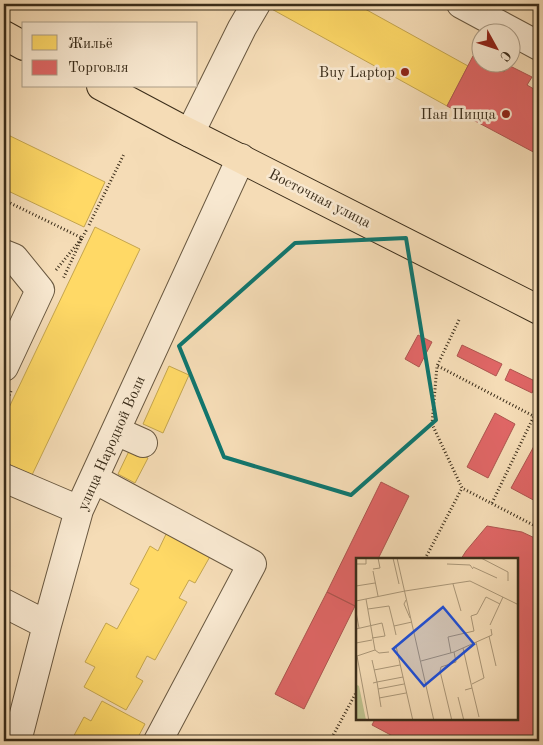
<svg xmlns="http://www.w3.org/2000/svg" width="543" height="745" font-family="'Old Standard TT',serif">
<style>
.homes{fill:#ffd966;stroke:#c4a54f}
.shops{fill:#e06666;stroke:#ae554f}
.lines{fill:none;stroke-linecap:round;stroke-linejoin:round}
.minor-casing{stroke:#695840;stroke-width:30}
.major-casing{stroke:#3a2c19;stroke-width:30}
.path{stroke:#3a2c19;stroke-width:3;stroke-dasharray:1 2.5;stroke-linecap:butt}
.minor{stroke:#f8e8d0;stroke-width:28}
.major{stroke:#f5dcb6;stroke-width:28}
.marked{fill:none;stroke:#0f766e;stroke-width:4;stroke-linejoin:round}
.poi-dot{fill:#8f2418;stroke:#f8e8d0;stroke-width:2}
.labels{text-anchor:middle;stroke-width:5;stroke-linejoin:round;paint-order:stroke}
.poi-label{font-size:15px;fill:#3a2c19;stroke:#f8e8d0;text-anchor:end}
.street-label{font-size:15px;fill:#3a2c19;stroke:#f8e8d0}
.inset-road{fill:none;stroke:#aa9677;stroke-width:1}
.view{fill:#1d4ed8;fill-opacity:0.15;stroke:#1d4ed8;stroke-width:2.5}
.inset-edge{fill:none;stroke:#3a2c19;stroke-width:2.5}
</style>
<rect width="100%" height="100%" fill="#f5dcb6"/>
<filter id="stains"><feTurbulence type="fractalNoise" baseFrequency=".004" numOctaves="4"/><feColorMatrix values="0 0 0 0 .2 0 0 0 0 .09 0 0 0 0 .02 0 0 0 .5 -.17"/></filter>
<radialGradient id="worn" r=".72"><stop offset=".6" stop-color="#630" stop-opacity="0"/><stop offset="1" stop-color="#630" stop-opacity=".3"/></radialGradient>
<path class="homes" d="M 270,4 L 356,4 L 468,66 L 447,106 L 268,7 Z
M 4,133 L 105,182 L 84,227 L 4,189 Z
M 95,227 L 140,249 L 32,475 L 4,462 L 4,418 Z
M 169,366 L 189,375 L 163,433 L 143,424 Z
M 130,449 L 148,458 L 135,483 L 118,474 Z
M 168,530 L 212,553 L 195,583 L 189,580 L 179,598 L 187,602 L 155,660 L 147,656 L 136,677 L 143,681 L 126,710 L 84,687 L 95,667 L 85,662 L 106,623 L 117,629 L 139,589 L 130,584 L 150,546 L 158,551 Z
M 102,701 L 145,724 L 136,741 L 71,741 L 84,717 L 91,721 Z"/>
<path class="shops" d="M 473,56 L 480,60 L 480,62 L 486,62 L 504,72 L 508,65 L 532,77 L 527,85 L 539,92 L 539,155 L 447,106 Z
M 418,335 L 432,342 L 419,367 L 405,359 Z
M 462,345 L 502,364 L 496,376 L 457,356 Z
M 510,369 L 537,382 L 532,393 L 505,380 Z
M 495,413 L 515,424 L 488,478 L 467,467 Z
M 539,437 L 539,503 L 511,488 Z
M 381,482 L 409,496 L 378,559 L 357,559 L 357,602 L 355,606 L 327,592 Z
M 487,526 L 522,532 L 539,540 L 539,741 L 402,741 L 372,725 L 375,719 L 517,719 L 517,559 L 461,559 L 466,551 Z
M 327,592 L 355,606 L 304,709 L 275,694 Z"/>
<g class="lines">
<g class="minor-casing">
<path id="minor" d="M 461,4 L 539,46
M 190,133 L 242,28 L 256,4
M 4,254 L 14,258 L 40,290 L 4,367
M 116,431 L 143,443
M 4,478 L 79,510
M 94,479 L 252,564 L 158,741
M 4,603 L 47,625
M 17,741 L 47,625 L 79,510 L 241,158"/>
</g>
<g class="major-casing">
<path id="major" d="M 4,35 L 24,46
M 101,86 L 178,127 L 539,310"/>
</g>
<path class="path" d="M 4,200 L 82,238 L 63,279
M 89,225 L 124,154
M 56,270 L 82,238 L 87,229
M 459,320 L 437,366 L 432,424 L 462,488 L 539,528
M 438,366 L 539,419
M 4,408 L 11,391
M 492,503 L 534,416
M 425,559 L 462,488
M 330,741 L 357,691"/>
<use href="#minor" class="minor"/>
<use href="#major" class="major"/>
</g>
<path class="marked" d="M 406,238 L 436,420 L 351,495 L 224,457 L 179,346 L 295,243 Z"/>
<g class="poi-dot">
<circle cx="405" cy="72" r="5"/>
<circle cx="506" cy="114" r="5"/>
</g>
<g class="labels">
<g class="poi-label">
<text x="395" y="77">Buy Laptop</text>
<text x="496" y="119">Пан Пицца</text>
</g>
<g class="street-label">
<text transform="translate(320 198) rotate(27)" y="5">Восточная улица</text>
<text transform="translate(111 443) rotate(-66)" y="5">улица Народной Воли</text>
</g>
</g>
<g transform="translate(356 558)">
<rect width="162" height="162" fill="#f5dcb6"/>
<path d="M 1,127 L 3,128 L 10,162 L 0,162 Z" fill="#bdc08c"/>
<path class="inset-road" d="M 37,0 L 43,26M 41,0 L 78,163M 125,0 L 152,14 L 152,23M 0,6 L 10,6 L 10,0M 91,6 L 114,7 L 117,11M 117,9 L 141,20M 17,11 L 24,10 L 22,0M 17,13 L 22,38M 97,26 L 105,53M 0,28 L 19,25M 49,33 L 114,23 L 163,47M 10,41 L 19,92 L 1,98 L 13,163M 50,42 L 48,46 L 54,60M 0,43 L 49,33M 12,51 L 33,48 L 38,68M 0,54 L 3,70M 134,67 L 147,39M 0,71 L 26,65 L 29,78 L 16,80M 40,77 L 38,68 L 56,64M 133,78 L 140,108M 0,85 L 16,82M 107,90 L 116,130 L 109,132M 19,92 L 23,95 L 33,94M 95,95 L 92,79 L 118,73 L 115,58 L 121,56 L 130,39 L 144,46M 16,102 L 21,124 L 17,125M 65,103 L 98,94 L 136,77 L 135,71M 18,112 L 44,107M 47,119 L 57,163M 116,126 L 128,120 L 120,84M 116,130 L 123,159M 22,131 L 48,126M 102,139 L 108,163M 23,140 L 50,135M 25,149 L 21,124 L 47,119 L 40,88M 96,163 L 84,113 L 85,109 L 100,104 L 98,94"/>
<path class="view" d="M 87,49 L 118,86 L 68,128 L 37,91 Z"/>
<rect width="162" height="162" class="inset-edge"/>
</g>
<rect width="543" height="745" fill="none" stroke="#f5dcb6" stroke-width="20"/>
<rect x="5" y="5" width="533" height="735" fill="none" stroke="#3a2c19" stroke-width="2.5"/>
<rect x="10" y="10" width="523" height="725" fill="none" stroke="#3a2c19"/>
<rect x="22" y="22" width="175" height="65" fill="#f8e8d0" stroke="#ac9d87"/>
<rect x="32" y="35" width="25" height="15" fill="#ffd966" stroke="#ac9d87"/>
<text x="68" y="48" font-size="15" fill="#3a2c19">Жильё</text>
<rect x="32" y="60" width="25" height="15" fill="#e06666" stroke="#ac9d87"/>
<text x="68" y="72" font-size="15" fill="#3a2c19">Торговля</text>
<g transform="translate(496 48) rotate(130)"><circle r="24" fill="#f8e8d0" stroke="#ac9d87"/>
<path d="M0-4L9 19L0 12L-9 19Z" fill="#8f2418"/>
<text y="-8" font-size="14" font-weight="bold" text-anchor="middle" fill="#3a2c19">С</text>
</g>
<rect width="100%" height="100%" filter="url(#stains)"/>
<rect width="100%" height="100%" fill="url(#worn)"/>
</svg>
